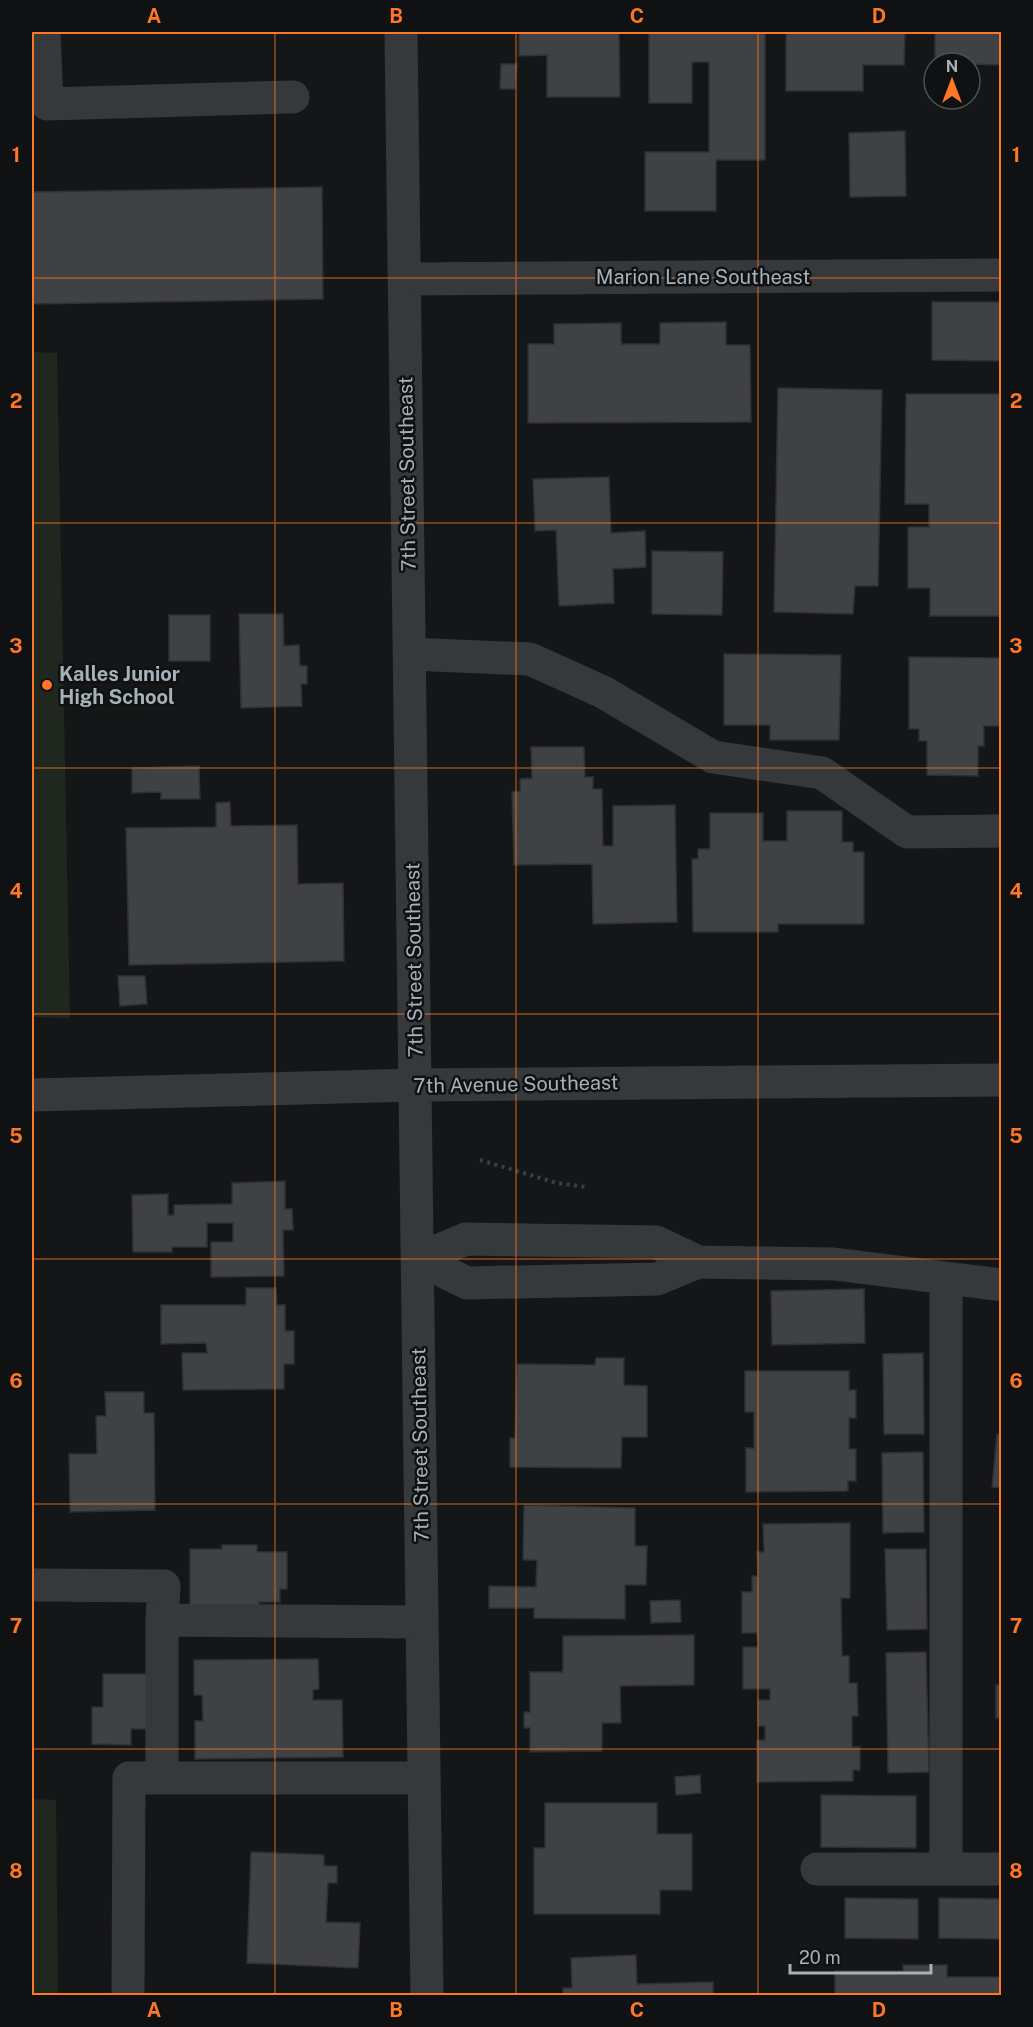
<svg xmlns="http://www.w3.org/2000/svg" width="1033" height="2027" font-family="'Public Sans',sans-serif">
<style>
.green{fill:#20271f}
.building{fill:#3f4144;stroke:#2f3033;stroke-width:1.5}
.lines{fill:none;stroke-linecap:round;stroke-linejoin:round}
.path{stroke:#3c4043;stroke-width:4;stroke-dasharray:3 4.5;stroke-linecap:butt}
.minor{stroke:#36393c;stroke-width:33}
.grid{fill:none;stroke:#fe7626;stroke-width:1.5;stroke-opacity:0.55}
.poi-dot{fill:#fe7626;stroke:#101112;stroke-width:2}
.labels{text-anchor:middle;stroke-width:5;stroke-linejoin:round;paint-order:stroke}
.street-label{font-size:20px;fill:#a6b1b8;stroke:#101112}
.poi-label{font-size:20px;font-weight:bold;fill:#a6b1b8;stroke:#101112;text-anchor:start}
.neatline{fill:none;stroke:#fe7626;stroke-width:2}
.grid-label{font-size:20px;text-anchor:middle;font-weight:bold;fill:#fe7626}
</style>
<rect width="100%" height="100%" fill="#151617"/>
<path class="green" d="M 32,352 L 57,353 L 70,1018 L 32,1017 Z
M 32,1799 L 56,1800 L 58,1995 L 32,1995 Z"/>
<path class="building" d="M 519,32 L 619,32 L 620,97 L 547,97 L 547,55 L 519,56 Z
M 649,32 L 765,32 L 765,160 L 716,160 L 716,211 L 645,211 L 645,152 L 709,152 L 709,62 L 692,62 L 692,103 L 649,103 Z
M 786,32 L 905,32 L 904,65 L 863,65 L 863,91 L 786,91 Z
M 935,32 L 1002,32 L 1002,65 L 935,63 Z
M 501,64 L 517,64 L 515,89 L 500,89 Z
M 930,64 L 934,64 L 934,86 L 929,86 Z
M 905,131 L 906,196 L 850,197 L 849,133 Z
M 322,187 L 323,299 L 32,304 L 32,192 Z
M 932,302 L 1002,302 L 1002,361 L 932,360 Z
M 726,322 L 726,345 L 750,345 L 751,422 L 528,423 L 528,344 L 554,344 L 554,324 L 621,323 L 621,344 L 660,344 L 660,323 Z
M 778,388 L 882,390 L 878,586 L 855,586 L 853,614 L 774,612 Z
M 906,394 L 1002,394 L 1002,616 L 930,616 L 930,588 L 908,588 L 908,527 L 929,527 L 929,504 L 905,504 Z
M 609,477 L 611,533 L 645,531 L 646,567 L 613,569 L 614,603 L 559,606 L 556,530 L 535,531 L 533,479 Z
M 652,551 L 723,552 L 722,615 L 652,614 Z
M 239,614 L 283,614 L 284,646 L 299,645 L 300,666 L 307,666 L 307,684 L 301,684 L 302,706 L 241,708 Z
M 169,615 L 210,615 L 210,661 L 169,661 Z
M 724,654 L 841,655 L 839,740 L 770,740 L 770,725 L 724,725 Z
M 909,657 L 1002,658 L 1002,726 L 984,726 L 984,746 L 978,746 L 978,776 L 927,775 L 927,741 L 919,741 L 919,729 L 909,729 Z
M 531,747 L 584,747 L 585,777 L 593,777 L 593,789 L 602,789 L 603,846 L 613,846 L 613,806 L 675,805 L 677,922 L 593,924 L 592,864 L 514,865 L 512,792 L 520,791 L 520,779 L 532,778 Z
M 199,766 L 200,799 L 161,799 L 161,792 L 132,793 L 132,768 Z
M 230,802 L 231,826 L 297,825 L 298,884 L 343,883 L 344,961 L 129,965 L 126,828 L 216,827 L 216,803 Z
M 787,811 L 842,811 L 842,842 L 853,842 L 853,852 L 864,852 L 864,924 L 778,924 L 778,932 L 693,932 L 692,859 L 698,859 L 698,849 L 710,849 L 710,813 L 763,813 L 763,841 L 787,841 Z
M 118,976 L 145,976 L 147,1004 L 120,1006 Z
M 285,1181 L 285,1209 L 292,1209 L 293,1230 L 283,1230 L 284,1276 L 211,1277 L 211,1242 L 233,1242 L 233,1223 L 207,1223 L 207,1247 L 172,1247 L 172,1252 L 133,1252 L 132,1195 L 168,1194 L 168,1215 L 174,1215 L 174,1205 L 232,1204 L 232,1183 Z
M 246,1288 L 276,1288 L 277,1305 L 285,1305 L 285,1331 L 294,1331 L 294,1364 L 284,1364 L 284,1389 L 183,1390 L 182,1353 L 207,1353 L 206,1343 L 161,1344 L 161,1305 L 246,1305 Z
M 864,1289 L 865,1343 L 772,1345 L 771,1291 Z
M 923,1353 L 924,1434 L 884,1434 L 883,1354 Z
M 596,1358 L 624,1358 L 624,1385 L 647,1386 L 647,1437 L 622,1437 L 621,1468 L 510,1467 L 510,1438 L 515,1438 L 517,1364 L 595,1365 Z
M 745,1371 L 849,1371 L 849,1390 L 856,1390 L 856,1418 L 849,1418 L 849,1449 L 856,1449 L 856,1481 L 848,1481 L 848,1491 L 746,1492 L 746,1448 L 754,1448 L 754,1412 L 745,1412 Z
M 105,1392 L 144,1392 L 144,1413 L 154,1413 L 155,1510 L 70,1512 L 69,1454 L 97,1454 L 96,1416 L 106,1416 Z
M 997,1434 L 1002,1434 L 1002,1488 L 992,1487 Z
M 923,1452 L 924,1532 L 883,1533 L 882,1453 Z
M 524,1505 L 635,1508 L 635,1546 L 647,1546 L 646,1585 L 625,1585 L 625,1619 L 534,1618 L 534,1608 L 489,1608 L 489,1586 L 536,1587 L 537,1560 L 523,1560 Z
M 850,1523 L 850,1598 L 841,1598 L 842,1656 L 849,1656 L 849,1683 L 857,1683 L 858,1716 L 852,1716 L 852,1747 L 860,1747 L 860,1770 L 853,1770 L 853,1781 L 757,1782 L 757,1740 L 765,1740 L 765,1726 L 758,1726 L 758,1700 L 770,1700 L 770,1689 L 743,1689 L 743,1647 L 758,1647 L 757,1633 L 742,1633 L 742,1592 L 752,1592 L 752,1576 L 758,1576 L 757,1552 L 764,1552 L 763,1524 Z
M 222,1545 L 257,1545 L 257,1552 L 287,1552 L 287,1589 L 280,1589 L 280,1602 L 259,1602 L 259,1613 L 190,1608 L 190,1549 L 222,1549 Z
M 885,1549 L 926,1549 L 927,1629 L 887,1630 Z
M 680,1600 L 681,1622 L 651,1623 L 650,1601 Z
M 694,1635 L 694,1685 L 620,1686 L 621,1723 L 602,1723 L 602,1751 L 530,1752 L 530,1728 L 524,1728 L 524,1712 L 530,1712 L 530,1672 L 563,1672 L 563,1636 Z
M 926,1652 L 929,1772 L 888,1773 L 886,1653 Z
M 318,1659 L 319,1689 L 313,1690 L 313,1700 L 342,1700 L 343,1757 L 195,1759 L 195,1721 L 203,1721 L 202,1695 L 194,1695 L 194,1660 Z
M 1001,1673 L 1002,1718 L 996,1718 L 996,1685 L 1001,1685 Z
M 103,1674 L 156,1674 L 156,1729 L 131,1729 L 131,1745 L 92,1744 L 92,1707 L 103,1707 Z
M 700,1775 L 701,1793 L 676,1795 L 675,1777 Z
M 821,1795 L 916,1796 L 916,1848 L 821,1847 Z
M 545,1803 L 657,1803 L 657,1834 L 692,1834 L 692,1890 L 660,1890 L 660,1914 L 534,1914 L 534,1848 L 545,1848 Z
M 251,1852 L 324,1855 L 324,1866 L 337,1866 L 337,1883 L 328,1883 L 326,1922 L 360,1923 L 358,1968 L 247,1963 Z
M 845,1898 L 918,1899 L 918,1939 L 845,1938 Z
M 939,1898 L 1002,1899 L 1002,1939 L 939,1938 Z
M 636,1955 L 637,1984 L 713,1982 L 713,1996 L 563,1996 L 563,1988 L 572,1988 L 571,1958 Z
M 903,1965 L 947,1965 L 947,1977 L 1002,1977 L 1002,1996 L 835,1996 L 835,1971 L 903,1971 Z"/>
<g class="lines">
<path class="path" d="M 480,1160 L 557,1183 L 586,1187"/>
<path class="minor" d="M 44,32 L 47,104 L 293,97
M 401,32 L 427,1996
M 405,279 L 1002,275
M 410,654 L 530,659 L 603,692 L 713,757 L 822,773 L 907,832 L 1002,831
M 32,1095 L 415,1085 L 1002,1080
M 418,1259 L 467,1283 L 657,1279 L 698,1262 L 834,1264 L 1002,1285
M 418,1259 L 466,1239 L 656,1242 L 698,1262
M 946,1280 L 946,1869
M 32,1585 L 164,1586 L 162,1620
M 162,1778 L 162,1620 L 422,1622
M 817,1869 L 1002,1869
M 128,1996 L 129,1778 L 424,1778"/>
</g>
<path class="grid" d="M 275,32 L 275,1996M 516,32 L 516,1996M 758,32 L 758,1996M 32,278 L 1002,278M 32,523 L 1002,523M 32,768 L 1002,768M 32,1014 L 1002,1014M 32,1259 L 1002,1259M 32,1504 L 1002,1504M 32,1749 L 1002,1749"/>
<circle class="poi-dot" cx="47" cy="685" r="6"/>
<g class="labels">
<g class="street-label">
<text x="703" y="284">Marion Lane Southeast</text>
<text transform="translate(407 474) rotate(-91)" y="7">7th Street Southeast</text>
<text transform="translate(414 960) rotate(-91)" y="7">7th Street Southeast</text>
<text transform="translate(516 1084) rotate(-1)" y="7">7th Avenue Southeast</text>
<text transform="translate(420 1445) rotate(-91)" y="7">7th Street Southeast</text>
</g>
<g class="poi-label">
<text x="59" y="681">Kalles Junior<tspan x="59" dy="23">High School</tspan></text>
</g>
</g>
<rect width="1033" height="2027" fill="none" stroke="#101112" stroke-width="66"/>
<g transform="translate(952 81)"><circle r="28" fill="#101112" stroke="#4c5154" stroke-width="1.5"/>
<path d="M0-4.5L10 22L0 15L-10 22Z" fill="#fe7626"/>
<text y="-9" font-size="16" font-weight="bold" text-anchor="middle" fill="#a6b1b8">N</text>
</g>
<path d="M790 1964v9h141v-9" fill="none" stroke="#a6b1b8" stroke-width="3"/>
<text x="799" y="1964" font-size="18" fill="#a6b1b8" stroke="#101112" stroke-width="4.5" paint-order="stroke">20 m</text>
<rect x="33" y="33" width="967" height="1961" class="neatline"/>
<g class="grid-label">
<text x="154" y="23">A</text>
<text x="396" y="23">B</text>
<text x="637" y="23">C</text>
<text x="879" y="23">D</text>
<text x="16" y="162">1</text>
<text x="1016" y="162">1</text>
<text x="16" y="408">2</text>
<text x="1016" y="408">2</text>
<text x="16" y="653">3</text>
<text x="1016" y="653">3</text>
<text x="16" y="898">4</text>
<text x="1016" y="898">4</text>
<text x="16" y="1143">5</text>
<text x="1016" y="1143">5</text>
<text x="16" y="1388">6</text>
<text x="1016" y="1388">6</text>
<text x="16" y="1633">7</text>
<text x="1016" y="1633">7</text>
<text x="16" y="1878">8</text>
<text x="1016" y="1878">8</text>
<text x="154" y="2017">A</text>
<text x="396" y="2017">B</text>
<text x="637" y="2017">C</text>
<text x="879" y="2017">D</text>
</g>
</svg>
